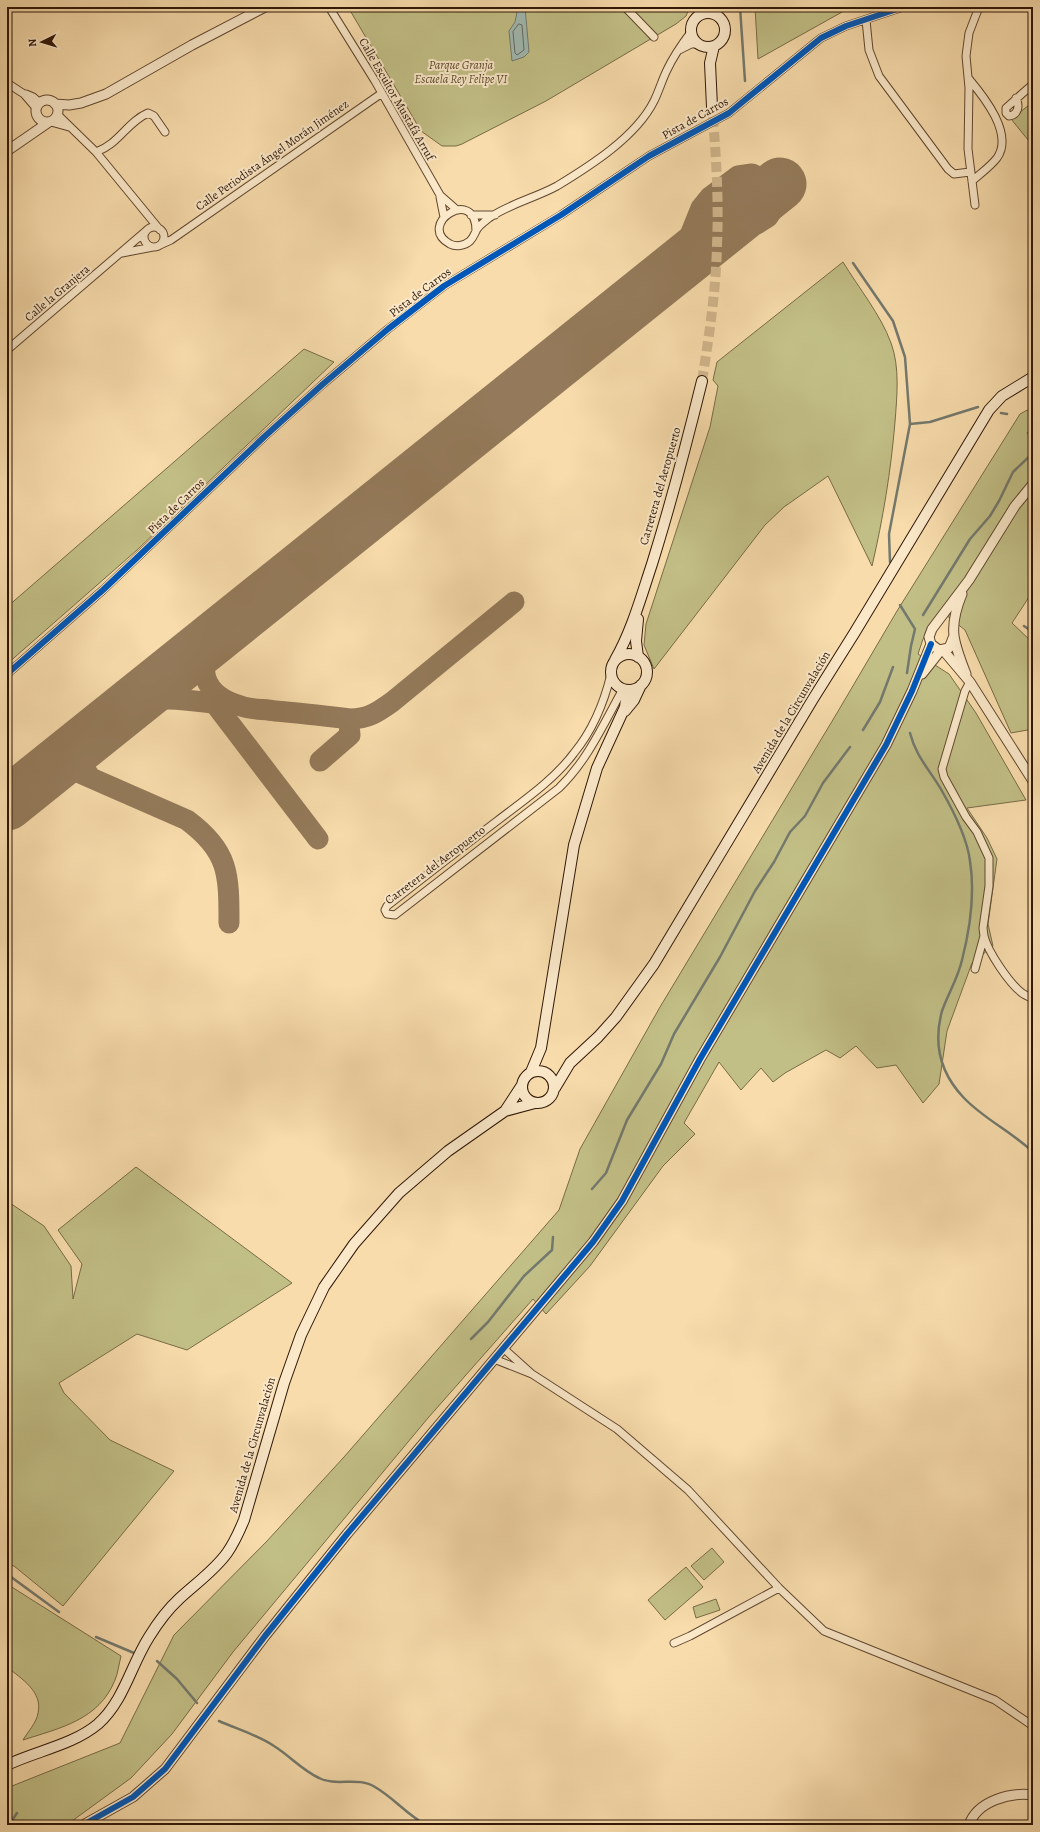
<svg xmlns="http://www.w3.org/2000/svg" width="1040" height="1832" font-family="Alegreya,serif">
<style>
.green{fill:#c2bf86;stroke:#786b46}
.water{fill:#a0bab3;stroke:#73796e}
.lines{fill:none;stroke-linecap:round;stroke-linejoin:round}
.shore{stroke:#68685d;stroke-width:1}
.stream{stroke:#73796e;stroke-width:2.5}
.taxiway{stroke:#947a5a;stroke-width:21}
.runway{stroke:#947a5a;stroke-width:53}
.secondary-tunnel{stroke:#d0b58b;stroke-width:10;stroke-dasharray:10 5;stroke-linecap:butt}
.minor-casing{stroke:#614830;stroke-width:9}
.tertiary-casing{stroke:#614830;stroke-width:11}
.secondary-casing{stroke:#2f1707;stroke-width:12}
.minor{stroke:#fae8c9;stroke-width:7}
.tertiary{stroke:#fae8c9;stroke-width:9}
.secondary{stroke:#fae8c9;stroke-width:10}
.cycleway-casing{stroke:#fae8c9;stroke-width:8}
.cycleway{stroke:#0057b8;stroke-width:6}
.labels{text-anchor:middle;stroke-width:4;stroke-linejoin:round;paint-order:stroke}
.park-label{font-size:12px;font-style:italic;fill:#5b492d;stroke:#fae8c9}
.street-label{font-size:12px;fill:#2f1707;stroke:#fae8c9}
</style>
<rect width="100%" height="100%" fill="#f8dcac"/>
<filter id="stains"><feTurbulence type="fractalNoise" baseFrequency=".005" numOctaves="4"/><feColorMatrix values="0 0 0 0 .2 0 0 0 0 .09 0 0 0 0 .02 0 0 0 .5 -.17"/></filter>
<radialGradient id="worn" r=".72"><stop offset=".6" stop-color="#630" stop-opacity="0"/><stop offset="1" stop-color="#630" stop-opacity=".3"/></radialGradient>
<path class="green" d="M 348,7 L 690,7 L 686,16 L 676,24 L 546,101 L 462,144 L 456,146 L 442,146 L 421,131 Z
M 755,7 L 851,7 L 758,59 Z
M 1033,102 L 1033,146 L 1011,119 Z
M 843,262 C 858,287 881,315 891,343 C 900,367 897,396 895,422 C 891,470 883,519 872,566 L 828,476 L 784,507 L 765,525 L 654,669 L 644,645 L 646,624 L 710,427 L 718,386 L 713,380 L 717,362 Z
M 304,349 L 334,362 L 137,550 L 7,664 L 7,607 Z
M 1033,407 L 1033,591 L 1012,623 L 1033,643 L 1033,729 L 1011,733 L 965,630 L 941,611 L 923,639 L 918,654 L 949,674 L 976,713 L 1026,800 L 967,808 L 987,838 L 997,859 L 988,924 L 993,946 L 972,963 L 947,1031 L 939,1084 L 923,1103 L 896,1065 L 877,1068 L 856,1046 L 840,1058 L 826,1050 L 785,1073 L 773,1082 L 761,1068 L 741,1090 L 719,1062 L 684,1123 L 695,1134 L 663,1166 L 590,1266 L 546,1314 L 533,1299 L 428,1418 L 233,1652 L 172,1734 L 131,1778 L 72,1821 L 58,1825 L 7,1825 L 7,1788 L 120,1743 L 174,1635 L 267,1541 L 344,1457 L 559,1210 L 580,1149 L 660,1007 L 837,713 L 897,611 L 1020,414 Z
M 136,1167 L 292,1283 L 187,1350 L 137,1334 L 59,1383 L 64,1393 L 110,1440 L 174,1471 L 63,1606 L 14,1566 L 7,1564 L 7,1201 L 44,1226 L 71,1266 L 73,1299 L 82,1264 L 58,1230 Z
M 712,1548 L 724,1562 L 704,1580 L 691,1566 Z
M 686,1567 L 703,1587 L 665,1620 L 648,1600 Z
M 7,1584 L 121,1656 C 119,1664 118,1673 115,1680 C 99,1720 60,1728 23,1740 C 27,1733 37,1722 38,1713 C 43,1692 22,1679 7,1667 Z
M 716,1599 L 720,1610 L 696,1618 L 693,1607 Z"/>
<path class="water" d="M 518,7 L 525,7 L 529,52 L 524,57 L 512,61 L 509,31 L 515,22 Z"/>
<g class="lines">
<path class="shore" d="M 519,24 L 522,25 L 524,50 L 517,55 L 515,53 L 513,32 Z"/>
<path class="stream" d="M 740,7 L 745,81
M 853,263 L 893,321 L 905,357 L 910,424 L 889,534 L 890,562
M 1001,413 L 1007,414
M 910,424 L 930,422 L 978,407
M 1028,433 L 1033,430
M 900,605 L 915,629 L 911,646 L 907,673
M 923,615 L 970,539 L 990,516 L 999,501 L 1013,472 L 1033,453
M 1024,626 L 1033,632
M 863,730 L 880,702 L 893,667
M 910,733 C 916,757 930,770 942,791 C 954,812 967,837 970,861 C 975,893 970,929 962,960 C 958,978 948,994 942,1011 C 933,1044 940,1073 964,1098 C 984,1119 1012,1132 1033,1152
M 592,1189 L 606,1173 L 627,1120 L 661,1064 L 674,1034 L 720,957 L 755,891 L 774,862 L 790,832 L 805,816 L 823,783 L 850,747
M 471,1339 L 488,1322 L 524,1276 L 552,1250 L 553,1237
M 7,1574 L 59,1612
M 96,1637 L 134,1653
M 157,1661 L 177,1679 L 197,1703
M 219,1721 C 237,1729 258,1735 274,1746 C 290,1756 302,1770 319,1778 C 336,1787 358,1776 375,1787 C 394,1798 406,1814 426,1825
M 9,1825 L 17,1813"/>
<path class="taxiway" d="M 659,281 L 680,260 L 701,208 L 710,197 L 738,176 L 752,174 L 764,179 L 774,193 L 775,200 L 773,209 L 768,217 L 757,224 L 726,227
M 218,635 C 194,666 202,695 241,706 C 252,710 264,709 275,711 C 300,713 325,716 350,719 C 368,719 378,712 392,702 L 514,602
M 215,704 L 318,839
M 131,705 C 162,693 196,702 229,705
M 85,742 C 79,754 79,765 89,775
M 320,761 L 350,735 L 349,723 L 343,718
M 39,779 C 51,771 61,767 75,771 L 187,820 C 229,851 229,874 229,923"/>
<path class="runway" d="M 7,804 L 780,184"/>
<path class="secondary-tunnel" d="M 702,381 C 709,336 716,291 717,245 C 719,199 716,153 712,107"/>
<g class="minor-casing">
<path id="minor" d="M 329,7 L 375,81 L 440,195 L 457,210
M 625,7 L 654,37
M 866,20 L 869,50 L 879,76 L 948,169 L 954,174 L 970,172
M 679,50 L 691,44 L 698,44
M 969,79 C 984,97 1014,134 997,158 C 991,166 980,174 972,181
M 7,83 L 24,94 L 36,108
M 26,94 L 33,97 L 40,103
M 1016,98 C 1020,106 1018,115 1009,116 L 1006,113 L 1006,108 L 1033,84
M 57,114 L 96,152 L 160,230
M 51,122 L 69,127
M 96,152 C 119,144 127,122 148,113 L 154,116 L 165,132
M 440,197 L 444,217
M 975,205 L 968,149 L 969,88 L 966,56 L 969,33 L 979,7
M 471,215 L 495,215
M144 237a10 10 0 1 1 20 0a10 10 0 1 1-20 0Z
M 476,231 C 476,185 415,225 450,244 C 456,247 464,246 470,241 C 473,238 474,235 476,231 C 478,226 484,222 489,218 C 509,204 535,198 557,186 C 590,166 636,137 654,101 C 659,91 662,80 667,70 C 673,57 682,44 691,32
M 160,245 L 171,240 L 382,93
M 122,253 L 153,247
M 7,350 L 146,231
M 7,674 L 103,590 L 264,437 L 323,384 L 388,329 L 444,286 L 561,215 L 649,156 L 729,113 L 821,38 L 846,26 L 903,7
M 611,674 C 604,703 593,730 574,753 C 554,780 523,801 497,821 C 460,849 423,878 387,906 L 385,910 L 387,914 L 395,915 L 559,788 C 588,760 604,723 623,689
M 970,682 L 965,691 L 942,769 L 944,777 L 966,817 L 977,832 L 989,858 L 989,886 L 983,928 L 984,936 L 975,969
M 984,936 C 988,952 1009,983 1022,993 C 1025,995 1029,997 1033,999
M 494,1359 L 532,1374 L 503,1348
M 532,1374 L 617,1429 L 688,1490 L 779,1588 L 824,1631 L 995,1700 L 1033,1726
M 674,1643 L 690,1636 L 779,1588"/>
</g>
<g class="tertiary-casing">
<path id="tertiary" d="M36 111a11 11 0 1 1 22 0a11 11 0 1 1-22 0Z
M 55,104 L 69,105 L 81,103 L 106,94 L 192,45 L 265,7
M 7,151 L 49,122
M 962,594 C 948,628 953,641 966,674
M 953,638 L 949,648 L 939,650 L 931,644 L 929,637 L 932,629 L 969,580 L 1015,506 L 1033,484
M 943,650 L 970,682 L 1033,781
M 922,674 L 941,650
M 83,1825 L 133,1797 L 165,1769 L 265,1636 L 347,1534 L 593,1242 L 622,1201 L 700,1059 L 886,745 L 912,691 L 931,644
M 969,1825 C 977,1801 1010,1792 1033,1795"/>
</g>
<g class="secondary-casing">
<path id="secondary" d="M691 30a17 17 0 1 1 34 0a17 17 0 1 1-34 0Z
M 712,107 L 710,63 L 714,46
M611 672a18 18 0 1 1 36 0a18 18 0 1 1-36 0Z
M 638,657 L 636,641 L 638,619
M 615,660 C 632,630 641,597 652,564 C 671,503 687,442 702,381
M 625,711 L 634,700 L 641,685
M522 1087a16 16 0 1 1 32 0a16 16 0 1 1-32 0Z
M 531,1072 L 541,1048 L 574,845 L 597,768 L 625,707 L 627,690
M 555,1088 L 570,1063 L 598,1037 L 616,1017 L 654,964 L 813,699 L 855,632 L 989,410 L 1002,396 L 1033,377
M 505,1111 L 522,1085
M 7,1765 C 36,1751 73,1745 98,1724 C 124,1701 131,1665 149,1637 C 157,1624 167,1610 179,1599 C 195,1584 214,1571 227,1553 C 234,1543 239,1532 244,1520 L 284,1383 L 301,1335 L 324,1287 L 354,1244 L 399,1193 L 448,1151 L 505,1111 L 535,1103"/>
</g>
<use href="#minor" class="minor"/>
<use href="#tertiary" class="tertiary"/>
<use href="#secondary" class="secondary"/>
<g class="cycleway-casing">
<path id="cycleway" d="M 7,674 L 103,590 L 264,437 L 323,384 L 388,329 L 444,286 L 561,215 L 649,156 L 729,113 L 821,38 L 846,26 L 903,7
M 83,1825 L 133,1797 L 165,1769 L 265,1636 L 347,1534 L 593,1242 L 622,1201 L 700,1059 L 886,745 L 912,691 L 931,644"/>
</g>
<use href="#cycleway" class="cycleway"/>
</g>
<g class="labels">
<g class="park-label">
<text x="461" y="69">Parque Granja<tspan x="461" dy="14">Escuela Rey Felipe VI</tspan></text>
</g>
<g class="street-label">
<text transform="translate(397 99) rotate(60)" y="4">Calle Escultor Mustafá Arruf</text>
<text transform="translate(695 118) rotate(-29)" y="4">Pista de Carros</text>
<text transform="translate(272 155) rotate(-35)" y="4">Calle Periodista Ángel Morán Jiménez</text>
<text transform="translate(420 292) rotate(-37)" y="4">Pista de Carros</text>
<text transform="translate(57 293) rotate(-40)" y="4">Calle la Granjera</text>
<text transform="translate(660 486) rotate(-74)" y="4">Carretera del Aeropuerto</text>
<text transform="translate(176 506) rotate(-44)" y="4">Pista de Carros</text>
<text transform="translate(791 712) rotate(-59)" y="4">Avenida de la Circunvalación</text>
<text transform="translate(435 865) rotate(-37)" y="4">Carretera del Aeropuerto</text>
<text transform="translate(252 1445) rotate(-74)" y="4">Avenida de la Circunvalación</text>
</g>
</g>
<rect width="1040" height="1832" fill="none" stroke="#f8dcac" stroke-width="24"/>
<rect x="8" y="8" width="1024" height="1816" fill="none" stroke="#2f1707" stroke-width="2"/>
<rect x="12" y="12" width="1016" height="1808" fill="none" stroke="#2f1707"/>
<g transform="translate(42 42) rotate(265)" stroke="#fae8c9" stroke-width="3" paint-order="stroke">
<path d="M0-3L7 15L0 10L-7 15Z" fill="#2f1707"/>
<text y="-6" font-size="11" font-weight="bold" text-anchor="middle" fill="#2f1707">N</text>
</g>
<rect width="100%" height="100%" filter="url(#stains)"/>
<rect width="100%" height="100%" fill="url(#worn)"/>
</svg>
